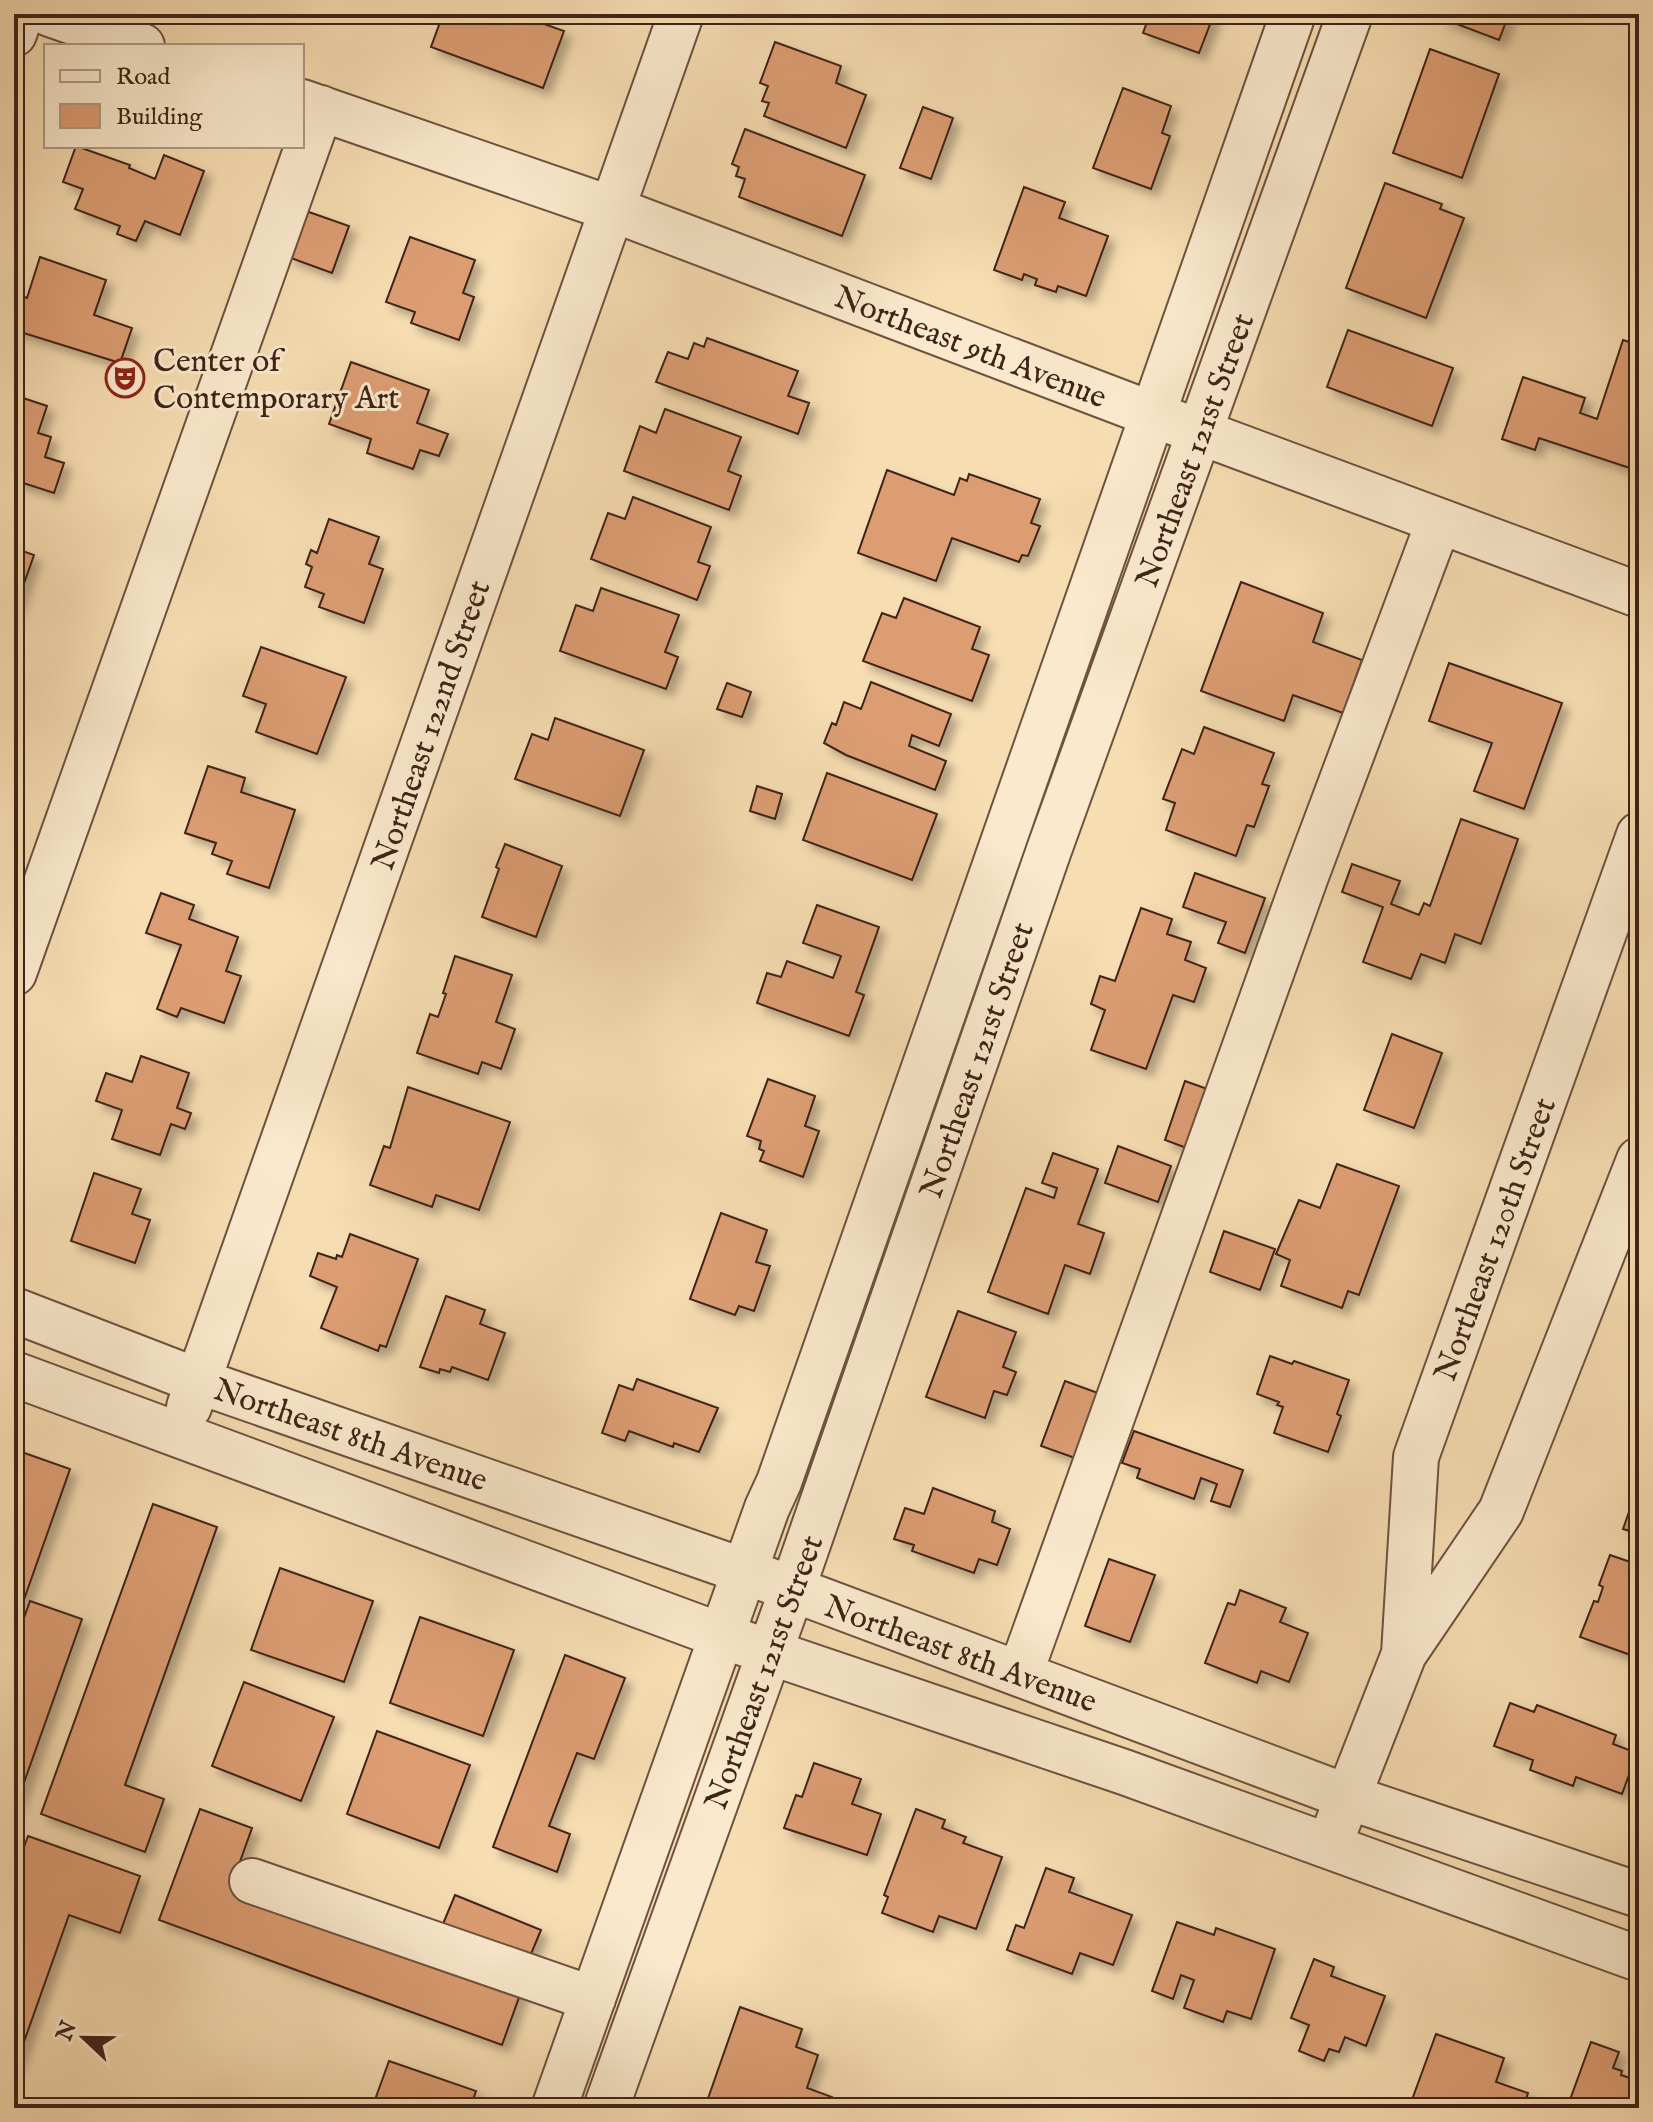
<svg xmlns="http://www.w3.org/2000/svg" width="1653" height="2122" font-family="'IM FELL English',serif">
<style>
.building{fill:#dc9d73;stroke:#3f2317;stroke-width:2;filter:url(#shadow)}
.lines{fill:none;stroke-linecap:round;stroke-linejoin:round}
.minor-casing{stroke:#6d523e;stroke-width:48}
.minor{stroke:#fae9cd;stroke-width:44}
.labels{text-anchor:middle;stroke-width:6;stroke-linejoin:round;paint-order:stroke}
.street-label{font-size:32px;fill:#3f2317;stroke:#fae9cd}
.poi-label{font-size:32px;fill:#3f2317;stroke:#fae9cd;text-anchor:start}
</style>
<defs>
<filter id="shadow"><feDropShadow dx="7" dy="7" stdDeviation="4" flood-color="#0004"/></filter>
</defs>
<rect width="100%" height="100%" fill="#f7ddb2"/>
<filter id="stains"><feTurbulence type="fractalNoise" baseFrequency=".0025" numOctaves="4"/><feColorMatrix values="0 0 0 0 .2 0 0 0 0 .09 0 0 0 0 .02 0 0 0 .5 -.17"/></filter>
<radialGradient id="worn" r=".72"><stop offset=".6" stop-color="#630" stop-opacity="0"/><stop offset="1" stop-color="#630" stop-opacity=".3"/></radialGradient>
<path class="building" d="M 443,14 L 516,14 L 564,31 L 543,88 L 431,47 Z
M 1150,14 L 1214,14 L 1199,53 L 1143,33 Z
M 1443,14 L 1509,14 L 1499,40 L 1441,18 Z
M 775,42 L 841,66 L 836,83 L 866,95 L 846,148 L 764,116 L 769,103 L 762,101 L 768,86 L 760,83 Z
M 1430,49 L 1499,74 L 1462,178 L 1393,153 Z
M 1123,88 L 1171,106 L 1162,133 L 1170,136 L 1151,189 L 1093,168 Z
M 923,107 L 953,118 L 931,179 L 900,168 Z
M 745,129 L 865,175 L 842,236 L 739,197 L 745,179 L 736,176 L 739,167 L 732,164 Z
M 76,146 L 130,165 L 129,168 L 155,179 L 164,155 L 204,171 L 180,235 L 145,221 L 136,241 L 117,234 L 120,226 L 75,209 L 83,189 L 63,182 Z
M 1385,183 L 1442,204 L 1440,209 L 1464,218 L 1426,318 L 1346,288 Z
M 1024,187 L 1065,202 L 1059,218 L 1108,236 L 1086,296 L 1058,286 L 1056,292 L 1035,285 L 1037,279 L 1024,274 L 1022,280 L 994,270 Z
M 306,211 L 349,226 L 332,273 L 288,257 Z
M 410,237 L 475,260 L 463,293 L 474,297 L 459,340 L 411,323 L 415,312 L 386,302 Z
M 40,257 L 106,280 L 94,315 L 132,328 L 120,363 L 14,330 L 14,310 L 19,295 L 27,298 Z
M 1348,330 L 1453,368 L 1432,426 L 1327,387 Z
M 707,338 L 798,371 L 788,396 L 809,403 L 798,434 L 656,382 L 668,352 L 688,359 L 694,343 L 704,347 Z
M 1623,340 L 1639,345 L 1639,471 L 1539,438 L 1535,450 L 1502,439 L 1523,377 L 1585,398 L 1580,413 L 1597,419 Z
M 351,362 L 429,390 L 417,423 L 448,434 L 439,456 L 420,450 L 413,469 L 367,453 L 371,439 L 329,424 Z
M 14,395 L 47,406 L 38,433 L 51,437 L 45,457 L 64,463 L 54,493 L 14,480 Z
M 665,409 L 741,437 L 728,471 L 741,476 L 729,510 L 624,471 L 640,426 L 656,433 Z
M 887,470 L 954,495 L 960,478 L 967,481 L 969,474 L 1040,499 L 1031,523 L 1040,526 L 1028,556 L 1022,555 L 1019,562 L 952,538 L 936,581 L 858,553 Z
M 633,497 L 711,527 L 698,562 L 710,566 L 697,600 L 591,559 L 608,513 L 625,519 Z
M 329,519 L 379,537 L 369,564 L 383,569 L 364,623 L 319,607 L 324,594 L 305,587 L 312,567 L 306,564 L 311,550 L 317,553 Z
M 14,548 L 34,555 L 14,612 Z
M 1241,582 L 1323,613 L 1313,642 L 1362,660 L 1343,713 L 1293,695 L 1284,721 L 1201,691 Z
M 601,588 L 679,615 L 665,652 L 678,657 L 666,689 L 560,651 L 576,605 L 593,611 Z
M 904,598 L 980,627 L 972,649 L 989,655 L 972,701 L 863,661 L 882,613 L 896,618 Z
M 261,647 L 346,677 L 317,754 L 256,732 L 266,704 L 243,696 Z
M 1449,663 L 1562,703 L 1524,809 L 1474,791 L 1492,743 L 1429,721 Z
M 871,682 L 951,714 L 939,746 L 912,735 L 909,746 L 946,761 L 935,790 L 846,755 L 824,743 L 832,723 L 836,725 L 844,702 L 861,709 Z
M 727,683 L 751,692 L 742,717 L 717,709 Z
M 555,718 L 644,750 L 620,816 L 515,779 L 532,734 L 548,740 Z
M 1204,727 L 1274,753 L 1262,784 L 1269,786 L 1254,827 L 1247,825 L 1236,856 L 1166,830 L 1175,803 L 1163,799 L 1182,749 L 1194,754 Z
M 208,766 L 245,778 L 241,792 L 295,810 L 269,888 L 227,874 L 232,861 L 212,854 L 216,843 L 185,833 Z
M 827,773 L 937,814 L 912,880 L 803,840 Z
M 757,786 L 782,794 L 775,819 L 750,811 Z
M 1461,819 L 1518,839 L 1481,944 L 1455,934 L 1445,963 L 1421,954 L 1411,979 L 1363,962 L 1383,907 L 1342,892 L 1352,864 L 1400,881 L 1391,904 L 1419,915 L 1424,903 L 1430,906 Z
M 505,844 L 562,866 L 536,937 L 482,917 L 499,869 L 496,867 Z
M 1195,873 L 1265,898 L 1245,953 L 1218,943 L 1226,922 L 1183,907 Z
M 161,893 L 194,905 L 189,919 L 238,937 L 226,971 L 241,976 L 224,1023 L 181,1008 L 177,1017 L 157,1009 L 181,945 L 146,933 Z
M 817,905 L 879,927 L 856,992 L 864,995 L 849,1036 L 757,1003 L 767,973 L 781,977 L 787,961 L 833,978 L 841,956 L 803,943 Z
M 1141,908 L 1172,919 L 1167,934 L 1191,942 L 1185,960 L 1206,968 L 1194,1002 L 1173,995 L 1146,1069 L 1091,1050 L 1105,1010 L 1091,1004 L 1100,976 L 1115,981 Z
M 455,956 L 512,975 L 496,1022 L 515,1029 L 501,1069 L 482,1062 L 478,1074 L 417,1053 L 430,1014 L 438,1017 L 446,994 L 443,993 Z
M 1392,1034 L 1442,1053 L 1414,1128 L 1364,1110 Z
M 141,1056 L 189,1073 L 177,1108 L 191,1113 L 185,1129 L 171,1124 L 160,1155 L 112,1139 L 122,1110 L 96,1101 L 106,1073 L 132,1082 Z
M 768,1079 L 815,1096 L 805,1126 L 819,1131 L 803,1177 L 760,1161 L 764,1151 L 759,1149 L 761,1141 L 747,1136 Z
M 1185,1081 L 1213,1091 L 1192,1150 L 1165,1140 Z
M 408,1087 L 510,1122 L 479,1210 L 436,1195 L 432,1207 L 370,1185 L 384,1146 L 390,1148 Z
M 1118,1146 L 1171,1166 L 1158,1202 L 1105,1183 Z
M 1053,1153 L 1098,1169 L 1078,1224 L 1104,1233 L 1090,1274 L 1065,1265 L 1048,1314 L 988,1292 L 1026,1188 L 1054,1198 L 1057,1188 L 1042,1183 Z
M 1337,1164 L 1399,1186 L 1359,1295 L 1348,1291 L 1342,1308 L 1281,1286 L 1290,1260 L 1276,1254 L 1299,1200 L 1320,1208 Z
M 94,1173 L 141,1189 L 132,1214 L 150,1220 L 135,1263 L 71,1241 Z
M 721,1213 L 767,1230 L 756,1262 L 770,1266 L 754,1311 L 739,1306 L 735,1315 L 690,1299 Z
M 1224,1231 L 1275,1249 L 1260,1290 L 1210,1272 Z
M 350,1234 L 418,1259 L 386,1347 L 380,1345 L 378,1351 L 321,1328 L 337,1287 L 310,1276 L 318,1253 L 336,1259 L 337,1255 L 342,1257 Z
M 446,1296 L 485,1310 L 480,1324 L 505,1333 L 488,1380 L 452,1367 L 450,1372 L 440,1369 L 439,1373 L 420,1367 Z
M 958,1311 L 1016,1332 L 1003,1367 L 1016,1372 L 1007,1395 L 994,1391 L 985,1418 L 926,1397 Z
M 1270,1356 L 1292,1364 L 1294,1361 L 1349,1380 L 1337,1414 L 1341,1416 L 1328,1452 L 1274,1433 L 1283,1407 L 1277,1405 L 1279,1402 L 1257,1394 Z
M 637,1379 L 718,1408 L 699,1452 L 674,1443 L 673,1447 L 629,1431 L 625,1441 L 602,1433 L 619,1385 L 633,1390 Z
M 1065,1381 L 1098,1393 L 1075,1458 L 1041,1446 Z
M 1134,1431 L 1243,1470 L 1230,1507 L 1211,1501 L 1217,1484 L 1201,1478 L 1194,1499 L 1137,1478 L 1140,1469 L 1122,1463 Z
M 16,1450 L 70,1469 L 14,1628 L 14,1455 Z
M 1639,1483 L 1639,1534 L 1623,1529 Z
M 933,1488 L 995,1511 L 992,1522 L 1010,1529 L 997,1565 L 979,1559 L 974,1573 L 912,1551 L 914,1545 L 894,1539 L 905,1508 L 924,1514 Z
M 153,1504 L 217,1527 L 125,1785 L 164,1799 L 145,1852 L 41,1814 Z
M 1610,1555 L 1639,1565 L 1639,1658 L 1580,1637 L 1594,1601 L 1598,1602 L 1603,1587 L 1599,1585 Z
M 1109,1559 L 1155,1575 L 1130,1642 L 1085,1626 Z
M 280,1568 L 373,1601 L 344,1682 L 251,1650 Z
M 1240,1590 L 1286,1608 L 1280,1622 L 1308,1633 L 1289,1682 L 1261,1671 L 1257,1683 L 1205,1663 L 1228,1603 L 1235,1605 Z
M 30,1601 L 82,1619 L 15,1808 L 14,1646 Z
M 420,1617 L 514,1650 L 483,1736 L 390,1703 Z
M 565,1655 L 625,1678 L 594,1759 L 577,1753 L 549,1826 L 570,1834 L 557,1872 L 493,1847 Z
M 244,1682 L 334,1717 L 301,1801 L 212,1766 Z
M 1510,1703 L 1534,1712 L 1537,1705 L 1616,1735 L 1613,1744 L 1637,1753 L 1622,1794 L 1576,1777 L 1573,1786 L 1530,1770 L 1533,1760 L 1494,1746 Z
M 377,1731 L 470,1765 L 439,1848 L 347,1814 Z
M 814,1763 L 861,1779 L 852,1804 L 881,1814 L 867,1855 L 784,1828 L 796,1795 L 802,1797 Z
M 200,1809 L 252,1828 L 232,1884 L 522,1989 L 502,2045 L 159,1920 Z
M 916,1809 L 945,1820 L 942,1828 L 966,1837 L 963,1843 L 1002,1857 L 976,1929 L 939,1916 L 933,1932 L 882,1913 L 888,1897 L 884,1895 Z
M 28,1836 L 140,1876 L 120,1933 L 69,1915 L 14,2070 L 14,1875 Z
M 1046,1868 L 1074,1878 L 1069,1892 L 1132,1915 L 1113,1965 L 1080,1953 L 1072,1974 L 1007,1950 L 1016,1925 L 1024,1928 Z
M 455,1895 L 541,1930 L 526,1966 L 440,1931 Z
M 1177,1922 L 1214,1935 L 1216,1928 L 1275,1949 L 1251,2019 L 1227,2011 L 1223,2022 L 1184,2008 L 1194,1980 L 1181,1975 L 1173,1999 L 1152,1991 Z
M 1314,1959 L 1334,1967 L 1331,1976 L 1385,1996 L 1366,2046 L 1345,2037 L 1339,2052 L 1329,2049 L 1324,2061 L 1299,2051 L 1309,2025 L 1291,2018 Z
M 740,2007 L 802,2029 L 796,2047 L 818,2055 L 807,2088 L 832,2097 L 828,2108 L 705,2107 Z
M 1436,2034 L 1504,2058 L 1496,2082 L 1528,2093 L 1523,2108 L 1409,2108 Z
M 1591,2042 L 1619,2052 L 1613,2068 L 1622,2071 L 1621,2075 L 1639,2081 L 1639,2108 L 1567,2108 Z
M 389,2061 L 476,2091 L 470,2108 L 372,2108 Z
M 145,2099 L 170,2108 L 142,2108 Z"/>
<g class="lines">
<g class="minor-casing">
<path id="minor" d="M 50,14 L 142,46
M 14,34 L 21,14
M 302,102 L 612,209 L 1154,415 L 1639,595
M 14,973 L 321,108
M 14,1310 L 198,1381 L 744,1571 L 1348,1797 L 1639,1895
M 14,1374 L 722,1636 L 1124,1772 L 1639,1959
M 189,1407 L 681,14
M 1404,1654 L 1416,1457 L 1639,835
M 1020,1674 L 1306,876 L 1439,521
M 1337,1825 L 1404,1654 L 1501,1511 L 1639,1160
M 252,1881 L 593,1999
M 554,2108 L 767,1508 L 779,1482 L 1293,14
M 606,2108 L 792,1590 L 1049,850 L 1350,14"/>
</g>
<use href="#minor" class="minor"/>
</g>
<defs>
<g id="theatre-ring" transform="scale(2)"><circle r="9.5" fill="#fae9cd" stroke="#8f2418" stroke-width="1.5"/><path d="M-5-5.5Q0-4 5-5.5V0Q5 5 0 6Q-5 5-5 0ZM-3.3-2.5H-1v1.5H-3.3ZM1-2.5H3.3v1.5H1ZM-2.8 1Q0 5.5 2.8 1Z" fill="#8f2418"/></g>
</defs>
<g fill-rule="evenodd">
<use href="#theatre-ring" x="125" y="378"/>
</g>
<g class="labels">
<g class="street-label">
<text transform="translate(971 346) rotate(21)" y="11">Northeast 9th Avenue</text>
<text transform="translate(1194 450) rotate(-70)" y="11">Northeast 121st Street</text>
<text transform="translate(430 725) rotate(-71)" y="11">Northeast 122nd Street</text>
<text transform="translate(976 1060) rotate(-71)" y="11">Northeast 121st Street</text>
<text transform="translate(1494 1239) rotate(-70)" y="11">Northeast 120th Street</text>
<text transform="translate(351 1434) rotate(19)" y="11">Northeast 8th Avenue</text>
<text transform="translate(961 1653) rotate(20)" y="11">Northeast 8th Avenue</text>
<text transform="translate(763 1672) rotate(-70)" y="11">Northeast 121st Street</text>
</g>
<g class="poi-label">
<text x="153" y="371">Center of<tspan x="153" dy="37">Contemporary Art</tspan></text>
</g>
</g>
<rect width="1653" height="2122" fill="none" stroke="#f7ddb2" stroke-width="48"/>
<rect x="16" y="16" width="1621" height="2090" fill="none" stroke="#3f2317" stroke-width="4"/>
<rect x="24" y="24" width="1605" height="2074" fill="none" stroke="#3f2317" stroke-width="2"/>
<rect x="44" y="44" width="260" height="104" fill="#fae9cd" stroke="#af9a84" stroke-width="2"/>
<rect x="60" y="70" width="40" height="12" fill="#fae9cd" stroke="#af9a84" stroke-width="2"/>
<text x="116" y="84" font-size="24" fill="#3f2317">Road</text>
<rect x="60" y="104" width="40" height="24" fill="#dc9d73" stroke="#af9a84" stroke-width="2"/>
<text x="116" y="124" font-size="24" fill="#3f2317">Building</text>
<g transform="translate(84 2038) rotate(292)" stroke="#fae9cd" stroke-width="6" paint-order="stroke">
<path d="M0-6L14 30L0 20L-14 30Z" fill="#3f2317"/>
<text y="-12" font-size="22" font-weight="bold" text-anchor="middle" fill="#3f2317">N</text>
</g>
<rect width="100%" height="100%" filter="url(#stains)"/>
<rect width="100%" height="100%" fill="url(#worn)"/>
</svg>
